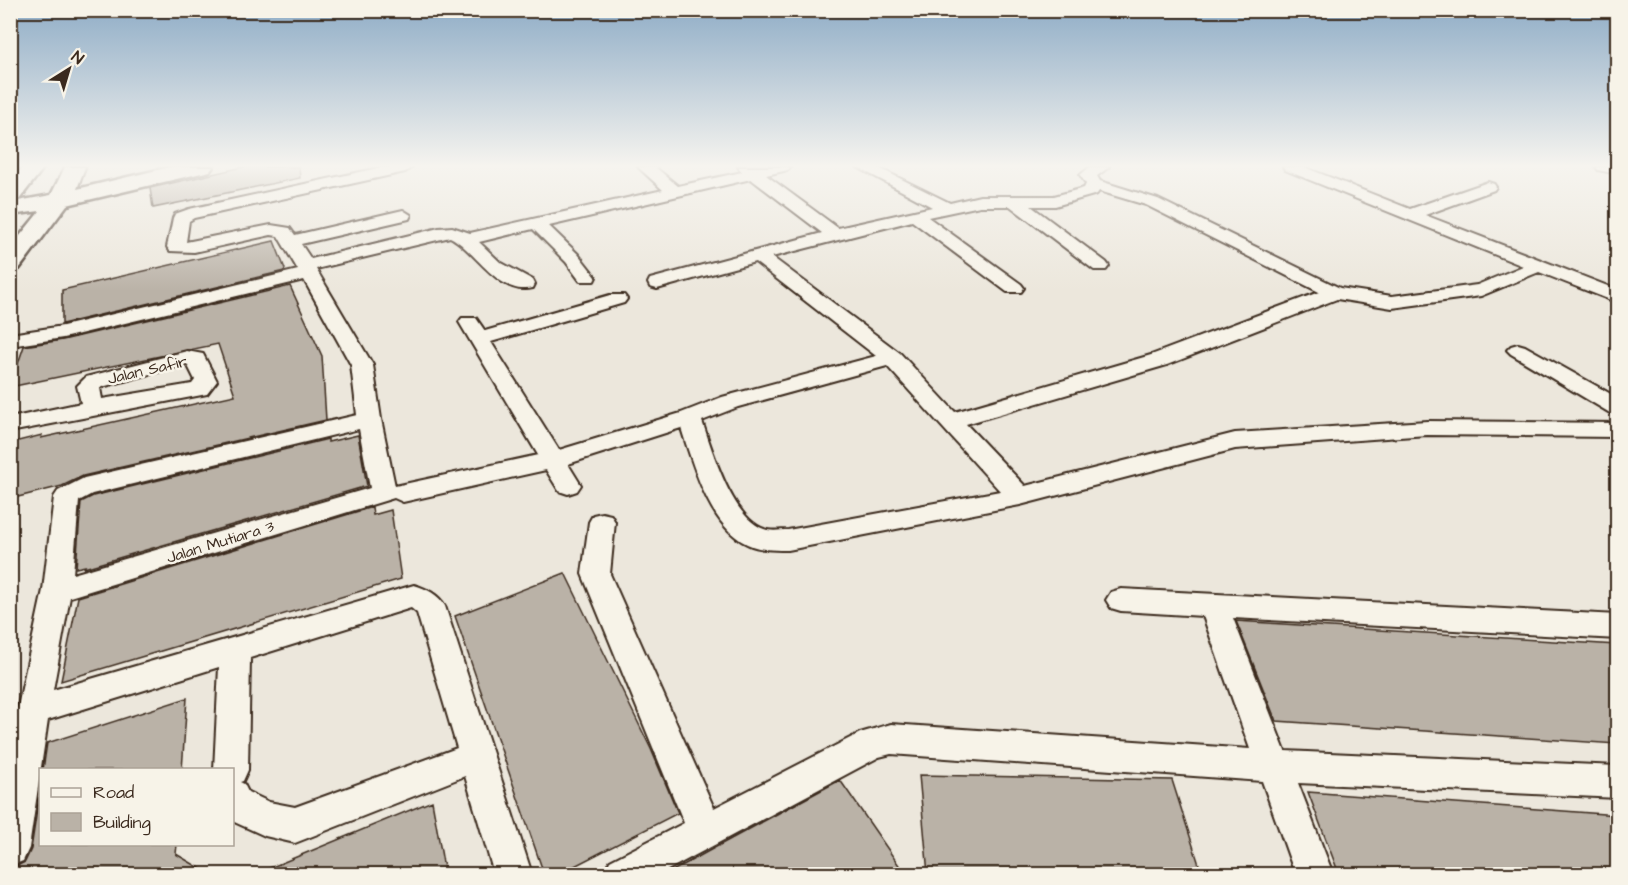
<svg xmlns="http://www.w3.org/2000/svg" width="1628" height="885" font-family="'Architects Daughter',sans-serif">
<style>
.building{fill:#bab2a7;stroke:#3b2a1e;stroke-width:1.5}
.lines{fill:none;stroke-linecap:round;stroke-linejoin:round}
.street-casing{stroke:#3b2a1e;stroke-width:4}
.secondary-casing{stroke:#3b2a1e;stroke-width:5}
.street{fill:#f7f3e8;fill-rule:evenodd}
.secondary{fill:#f7f3e8;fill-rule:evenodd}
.labels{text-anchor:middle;stroke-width:5;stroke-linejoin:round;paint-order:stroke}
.street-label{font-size:16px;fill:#3b2a1e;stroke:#f7f3e8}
</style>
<rect width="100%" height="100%" fill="#ece7dc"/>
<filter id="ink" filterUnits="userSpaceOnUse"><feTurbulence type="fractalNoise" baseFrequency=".0167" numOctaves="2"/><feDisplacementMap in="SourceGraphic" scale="12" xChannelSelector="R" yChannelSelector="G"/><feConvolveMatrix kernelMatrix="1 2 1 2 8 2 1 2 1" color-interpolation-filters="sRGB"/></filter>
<g filter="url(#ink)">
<path class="building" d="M 243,167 L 299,167 L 300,178 L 153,208 L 150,188 Z
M 274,241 L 285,269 L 284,271 L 62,324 L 62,290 Z
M 290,286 L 322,356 L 326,420 L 83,476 L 62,486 L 10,499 L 10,443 L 42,435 L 41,438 L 235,395 L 218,344 L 10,387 L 24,346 L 63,340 Z
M 358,435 L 367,486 L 84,568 L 85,566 L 76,568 L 81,502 L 93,496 L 328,439 L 328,442 Z
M 372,507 L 373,515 L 391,510 L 401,579 L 61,681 L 78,597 Z
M 565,573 L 651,749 L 678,813 L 559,874 L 544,874 L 455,616 Z
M 1236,621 L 1617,645 L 1617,744 L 1276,721 Z
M 187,698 L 182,770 L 43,770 L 47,743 Z
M 919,775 L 1172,780 L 1202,874 L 928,874 Z
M 840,780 L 905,874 L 667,874 L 716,847 Z
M 1308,792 L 1617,815 L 1617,874 L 1339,874 Z
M 39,797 L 40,844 L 177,844 L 176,854 L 210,874 L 13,874 L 15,867 L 25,862 L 31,849 Z
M 432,801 L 445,874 L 255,874 Z"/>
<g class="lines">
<g class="street-casing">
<path id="street" d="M 383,167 L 412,167 L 405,172 L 194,218 L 189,221 L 186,242 L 271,225 L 290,228 L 295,235 L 403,210 L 411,215 L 409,219 L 301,244 L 311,259 L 439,228 L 452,227 L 470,233 L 663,190 L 638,167 L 655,167 L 678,186 L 742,172 L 738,167 L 790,167 L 788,170 L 766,175 L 838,228 L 932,207 L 857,167 L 877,167 L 950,203 L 980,196 L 1054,196 L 1084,188 L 1086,184 L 1080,175 L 1090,167 L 1109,167 L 1097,176 L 1100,181 L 1158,199 L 1340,288 L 1392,296 L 1477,285 L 1523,266 L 1285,170 L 1283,167 L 1304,167 L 1410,209 L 1488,182 L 1494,184 L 1496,187 L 1494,190 L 1425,215 L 1618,290 L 1618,303 L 1539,272 L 1481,296 L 1392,308 L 1337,299 L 1167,365 L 966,424 L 1025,486 L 1235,433 L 1427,421 L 1618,423 L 1618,437 L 1427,435 L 1235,449 L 1020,505 L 788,550 C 774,550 759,550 747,544 C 709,526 693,464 681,428 L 568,464 L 581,485 L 577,491 L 568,494 L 559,491 L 546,470 L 403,502 L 394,498 L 70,597 L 53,690 L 414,585 C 427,589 438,594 445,606 L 532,874 L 494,874 L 465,776 L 295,843 L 265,836 L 232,821 L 232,770 L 214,770 L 219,667 L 48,720 L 29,848 L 23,861 L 10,866 L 10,744 L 43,590 L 54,497 L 58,491 L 84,478 L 357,415 L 351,365 L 304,280 L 63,338 L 10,346 L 10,334 L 63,326 L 298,270 L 278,236 L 271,235 L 194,252 L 170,251 L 167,247 L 173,218 L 175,214 L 189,209 ZM 751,179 L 822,233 L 650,279 L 648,283 L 650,287 L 657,289 L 755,262 L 876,356 L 722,397 L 681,413 L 559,450 L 491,342 L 624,303 L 627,299 L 624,295 L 610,295 L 485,331 L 476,318 L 462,318 L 459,322 L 538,455 L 395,486 L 381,419 L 373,365 L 316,269 L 450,237 C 475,249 498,297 533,288 L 535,284 L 533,280 L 500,262 L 479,242 L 533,229 L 566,262 L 580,281 L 594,281 L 596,277 L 578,254 L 549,226 ZM 1099,191 L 1146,205 L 1319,292 L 1151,355 L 955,412 L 900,353 L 772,257 L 912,221 L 1007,292 L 1021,292 L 1024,288 L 1021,284 L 928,217 L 980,206 L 1010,206 L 1094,270 L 1106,270 L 1109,266 L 1106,262 L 1031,206 L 1055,206 L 1097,194 ZM 887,366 L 1000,491 L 788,530 C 781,530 771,532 764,529 C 731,517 713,452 702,421 L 738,407 ZM 359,429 L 370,488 L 73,574 L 79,501 L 92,494 ZM 411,608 L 417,613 L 457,748 L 295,807 L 269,802 L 248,792 L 244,784 L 240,782 L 243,781 L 248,770 L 250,658 Z
M 1596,167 L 1618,167 L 1618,174 L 1598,170 Z
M 1518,344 L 1525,346 L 1618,398 L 1618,415 L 1610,413 L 1511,354 L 1507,350 L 1511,346 Z
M 187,351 L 203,354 L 217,381 L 207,394 L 10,432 L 10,418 L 81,403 L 77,386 L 86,377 ZM 187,364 L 195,380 L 192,384 L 102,399 L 100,388 L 102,387 Z
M 602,513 L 611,515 L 615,522 L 610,574 L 714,808 L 860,733 L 891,724 L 1250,749 L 1203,616 L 1121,611 L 1111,608 L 1106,600 L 1111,592 L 1121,589 L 1618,615 L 1618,639 L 1233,618 L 1285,751 L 1618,766 L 1618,798 L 1298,783 L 1333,874 L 1295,874 L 1262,781 L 891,754 L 879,757 L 660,874 L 604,874 L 610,861 L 684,823 L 582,574 L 589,522 L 593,515 Z"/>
</g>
<g class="secondary-casing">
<path id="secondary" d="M 23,167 L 44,167 L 18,201 L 51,195 L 65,167 L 85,167 L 77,189 L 170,167 L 213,167 L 210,171 L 67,205 L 19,269 L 10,271 L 10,248 L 40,211 L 10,215 L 10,182 Z"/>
</g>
<use href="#street" class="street"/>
<use href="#secondary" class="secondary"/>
</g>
</g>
<linearGradient id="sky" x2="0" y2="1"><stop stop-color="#8eacc6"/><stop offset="0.57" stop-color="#f6f4ef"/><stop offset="1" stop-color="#f6f4ef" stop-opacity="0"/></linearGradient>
<rect width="1628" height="291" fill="url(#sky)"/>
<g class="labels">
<g class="street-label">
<text transform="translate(147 369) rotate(-13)" y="6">Jalan Safir</text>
<text transform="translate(220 541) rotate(-17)" y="6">Jalan Mutiara 3</text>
</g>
</g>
<rect width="1628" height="885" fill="none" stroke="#f7f3e8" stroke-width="36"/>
<rect x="18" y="18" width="1592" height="849" fill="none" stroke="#3b2a1e" stroke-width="2" filter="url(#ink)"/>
<rect x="39" y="768" width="195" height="78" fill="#f7f3e8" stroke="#aca397" stroke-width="1.5"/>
<rect x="51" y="788" width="30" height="9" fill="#f7f3e8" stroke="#aca397" stroke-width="1.5"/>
<text x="93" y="798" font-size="18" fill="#3b2a1e">Road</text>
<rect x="51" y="813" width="30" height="18" fill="#bab2a7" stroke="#aca397" stroke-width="1.5"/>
<text x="93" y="828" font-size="18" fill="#3b2a1e">Building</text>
<g transform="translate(69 69) rotate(37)" stroke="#f7f3e8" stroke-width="4.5" paint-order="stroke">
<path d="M0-4.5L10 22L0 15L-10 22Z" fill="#3b2a1e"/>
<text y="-9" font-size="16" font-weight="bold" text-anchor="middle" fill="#3b2a1e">N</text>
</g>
</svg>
